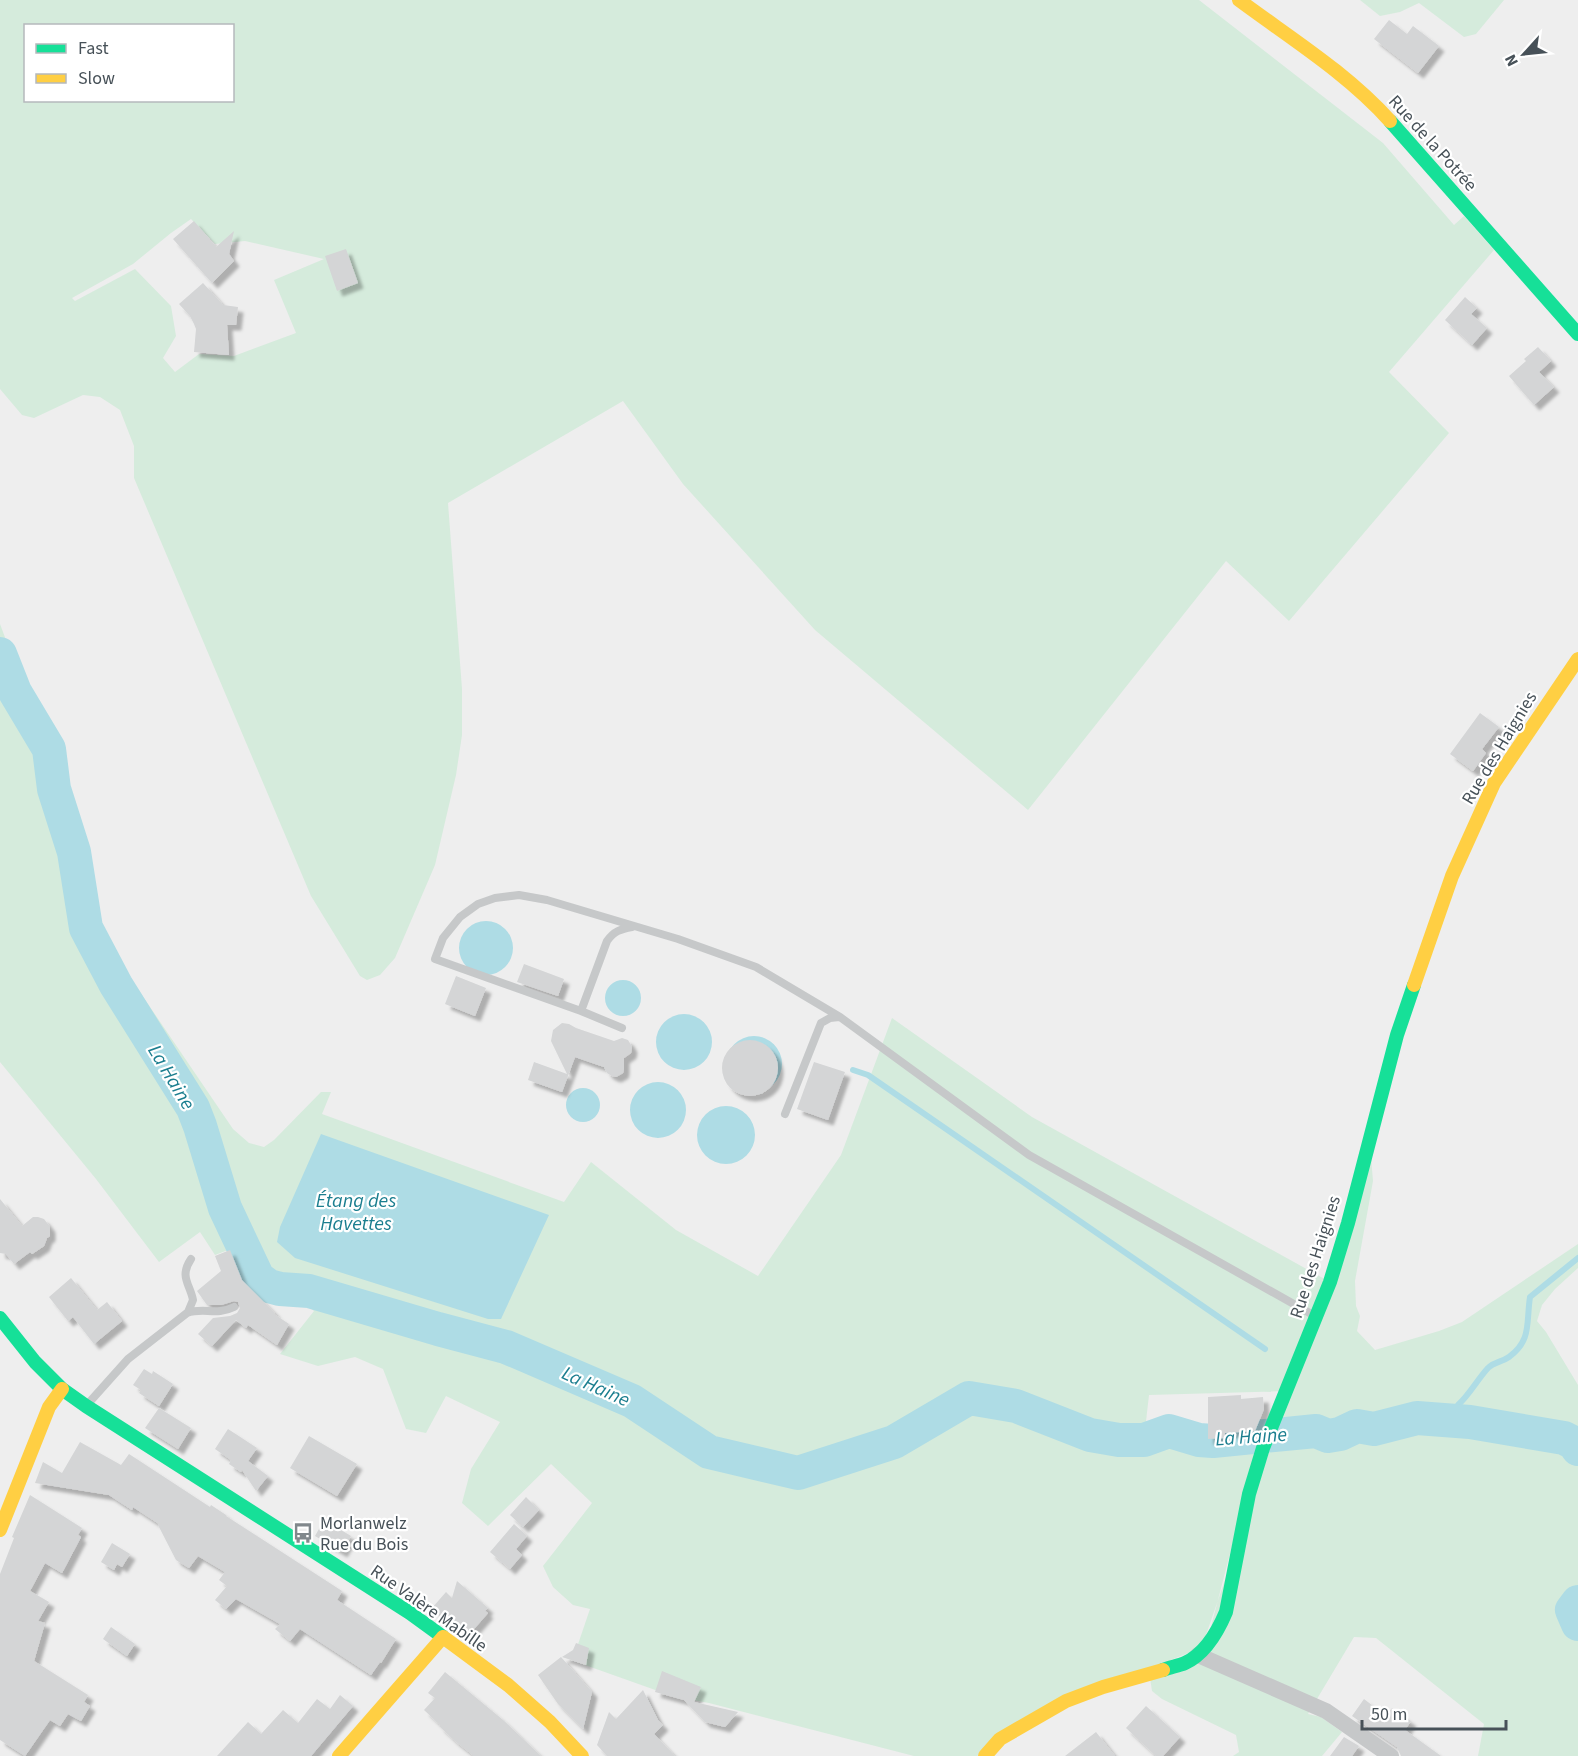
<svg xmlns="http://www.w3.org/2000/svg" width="1578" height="1756" font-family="'Source Sans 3',sans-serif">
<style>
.green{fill:#d5ebdc;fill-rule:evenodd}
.water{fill:#aedce5}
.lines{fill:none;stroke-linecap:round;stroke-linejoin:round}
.stream{stroke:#aedce5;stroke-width:6}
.river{stroke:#aedce5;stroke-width:34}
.building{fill:#d4d5d6;filter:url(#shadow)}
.lane{stroke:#c6c8c9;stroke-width:8}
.street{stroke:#c6c8c9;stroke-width:16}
.fast{stroke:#16e098;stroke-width:14}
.slow{stroke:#ffcf43;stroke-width:14}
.labels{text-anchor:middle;stroke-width:4.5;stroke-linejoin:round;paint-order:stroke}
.street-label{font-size:18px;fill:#475158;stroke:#fff}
.poi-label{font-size:18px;fill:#475158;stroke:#fff;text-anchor:start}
.water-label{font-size:20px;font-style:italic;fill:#1b7e8f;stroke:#fff}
</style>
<defs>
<filter id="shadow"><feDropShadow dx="5.5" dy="5.5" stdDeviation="1.5" flood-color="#0004"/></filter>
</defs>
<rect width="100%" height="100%" fill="#eee"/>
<path class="green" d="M 0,0 L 1199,0 L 1383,143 L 1454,225 L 1464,216 L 1494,250 L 1389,372 L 1449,433 L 1289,621 L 1226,561 L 1028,810 L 815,630 L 683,484 L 623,401 L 448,503 L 462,689 L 462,735 L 456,775 L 435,865 L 395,958 L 380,975 L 367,980 L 360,976 L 311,896 L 134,478 L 134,446 L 120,410 L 100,397 L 83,395 L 34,418 L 22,415 L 0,389 ZM 26,26 L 232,26 L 232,100 L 26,100 ZM 191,219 L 215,244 L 245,241 L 324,259 L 274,280 L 296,333 L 234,356 L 199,354 L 175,372 L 163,358 L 176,336 L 171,306 L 135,269 L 75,301 L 72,298 L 133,264 L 171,233 Z
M 1360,0 L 1504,0 L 1476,34 L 1464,37 L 1419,3 L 1400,12 L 1380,16 Z
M 0,624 L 33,712 L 59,754 L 70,808 L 78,834 L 93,914 L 118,960 L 233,1129 L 249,1143 L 264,1147 L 274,1140 L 321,1092 L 331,1092 L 322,1114 L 564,1202 L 591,1162 L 676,1230 L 758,1276 L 841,1155 L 892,1018 L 1032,1117 L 1330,1282 L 1286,1391 L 1149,1395 L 1144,1439 L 1147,1442 L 1168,1435 L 1215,1446 L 1259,1442 L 1206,1646 L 1103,1687 L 977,1756 L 914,1756 L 709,1703 L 675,1697 L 585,1665 L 575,1653 L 590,1609 L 573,1605 L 553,1587 L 543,1566 L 592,1503 L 551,1464 L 488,1526 L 462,1503 L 471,1469 L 500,1422 L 446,1396 L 426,1433 L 406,1429 L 383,1369 L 355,1357 L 318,1366 L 280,1354 L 314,1311 L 271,1277 L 249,1242 L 215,1255 L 200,1232 L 159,1262 L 96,1179 L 0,1062 Z
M 1371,1157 L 1373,1181 L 1355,1281 L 1356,1306 L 1360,1316 L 1357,1331 L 1375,1350 L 1439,1331 L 1462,1322 L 1578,1244 L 1578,1268 L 1555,1289 L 1542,1305 L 1537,1321 L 1546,1332 L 1578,1385 L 1578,1756 L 1478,1756 L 1484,1724 L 1376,1638 L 1354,1637 L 1308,1714 L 1321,1717 L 1342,1732 L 1322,1756 L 1233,1756 L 1239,1752 L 1236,1735 L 1162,1699 L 1152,1691 L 1150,1678 L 1197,1661 Z"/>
<path class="water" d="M459 948a27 27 0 1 1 54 0a27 27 0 1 1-54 0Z
M605 998a18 18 0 1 1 36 0a18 18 0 1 1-36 0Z
M656 1042a28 28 0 1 1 56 0a28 28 0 1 1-56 0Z
M726 1064a28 28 0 1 1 56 0a28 28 0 1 1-56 0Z
M630 1110a28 28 0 1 1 56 0a28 28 0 1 1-56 0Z
M566 1105a17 17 0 1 1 34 0a17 17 0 1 1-34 0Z
M697 1135a29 29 0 1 1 58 0a29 29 0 1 1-58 0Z
M 321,1134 L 549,1215 L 501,1319 L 488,1319 L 295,1258 L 277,1242 L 280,1227 Z"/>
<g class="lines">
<path class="stream" d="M 853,1070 L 868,1075 L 1265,1349
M 1458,1421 L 1458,1405 C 1470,1394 1477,1380 1488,1368 C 1494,1362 1502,1362 1509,1357 C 1532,1340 1526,1323 1530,1297 L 1578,1258"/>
<path class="river" d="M 0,654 L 15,692 L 49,749 L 54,789 L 74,852 L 86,928 L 116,985 L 193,1108 L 200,1126 L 225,1208 L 258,1278 L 269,1286 L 280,1289 L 309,1291 L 438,1329 L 506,1347 L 632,1401 L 709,1452 L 798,1473 L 894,1442 L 969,1398 L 1016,1406 L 1090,1435 L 1119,1440 L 1144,1440 L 1169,1431 L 1199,1440 L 1213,1441 L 1316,1431 L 1328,1436 L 1340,1434 L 1357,1426 L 1374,1429 L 1417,1418 L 1470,1422 L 1564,1438 L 1574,1443 L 1578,1449
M 1578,1602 L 1572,1610 L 1578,1624"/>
</g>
<path class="building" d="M 1389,20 L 1407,34 L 1413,26 L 1439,46 L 1418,73 L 1374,39 Z
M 194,221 L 216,247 L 234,231 L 229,254 L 234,261 L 212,283 L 173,239 Z
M 346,249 L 358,283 L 337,291 L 325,256 Z
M 203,283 L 223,305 L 238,307 L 236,325 L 227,325 L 229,355 L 194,352 L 196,329 L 194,324 L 190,316 L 179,304 Z
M 1465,297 L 1477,308 L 1471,314 L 1487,328 L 1472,345 L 1445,320 Z
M 1538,347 L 1551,361 L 1539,372 L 1554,387 L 1534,405 L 1509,376 L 1526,361 L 1524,359 Z
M 1480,713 L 1499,727 L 1482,749 L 1486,753 L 1473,771 L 1450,754 Z
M 524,964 L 564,979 L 558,996 L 517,982 Z
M 456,976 L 486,988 L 475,1016 L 445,1004 Z
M 562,1023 L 569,1024 L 576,1028 L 614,1041 L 622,1038 L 628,1040 L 632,1047 L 631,1053 L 624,1058 L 624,1069 L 623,1073 L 616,1077 L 612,1076 L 607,1073 L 604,1067 L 575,1057 L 562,1092 L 528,1080 L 534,1062 L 567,1074 L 551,1041 L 553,1030 Z
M722 1068a28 28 0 1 1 56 0a28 28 0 1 1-56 0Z
M 814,1062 L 845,1072 L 828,1120 L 797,1109 Z
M 0,1199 L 22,1226 L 33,1217 L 38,1217 L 44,1219 L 50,1227 L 50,1236 L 47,1238 L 44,1246 L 32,1254 L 30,1252 L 14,1264 L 6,1254 L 0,1253 Z
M 230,1250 L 242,1280 L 275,1313 L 274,1314 L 289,1324 L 277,1345 L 248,1325 L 246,1328 L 236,1320 L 212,1346 L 198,1334 L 213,1318 L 230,1316 L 237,1313 L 240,1308 L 238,1302 L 234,1301 L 221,1305 L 207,1305 L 197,1291 L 221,1271 L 215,1256 Z
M 71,1278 L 97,1310 L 107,1302 L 122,1321 L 94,1344 L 73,1317 L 68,1321 L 49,1297 Z
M 144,1369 L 152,1374 L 153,1371 L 173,1384 L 159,1406 L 139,1393 L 141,1390 L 133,1385 Z
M 1241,1395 L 1241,1399 L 1263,1397 L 1264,1409 L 1255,1431 L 1225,1433 L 1225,1438 L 1208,1439 L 1208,1397 Z
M 159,1408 L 191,1428 L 178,1449 L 145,1428 Z
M 228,1429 L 257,1448 L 248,1461 L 268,1476 L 256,1491 L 242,1470 L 241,1472 L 229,1464 L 231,1460 L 215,1449 Z
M 309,1436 L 357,1464 L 337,1496 L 290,1468 Z
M 80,1442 L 121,1465 L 129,1454 L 210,1507 L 211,1505 L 226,1515 L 226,1516 L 342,1591 L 337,1600 L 396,1639 L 381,1663 L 380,1662 L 371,1675 L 300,1629 L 290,1641 L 275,1629 L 280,1624 L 236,1599 L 226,1609 L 215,1600 L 227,1586 L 219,1580 L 225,1572 L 198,1556 L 189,1568 L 176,1560 L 158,1525 L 159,1524 L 133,1507 L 132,1510 L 109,1495 L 35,1483 L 43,1462 L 62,1473 Z
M 30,1495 L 82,1528 L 78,1535 L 81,1537 L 62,1573 L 45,1563 L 30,1591 L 49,1602 L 38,1621 L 45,1623 L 34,1661 L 88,1695 L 84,1702 L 90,1706 L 81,1721 L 68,1714 L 60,1726 L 50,1720 L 25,1756 L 0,1740 L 0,1574 L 14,1538 L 12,1537 Z
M 526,1497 L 539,1510 L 523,1527 L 510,1515 Z
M 324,1520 L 351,1536 L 342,1552 L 315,1536 Z
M 514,1524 L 527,1536 L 516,1549 L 522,1555 L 510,1569 L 490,1552 Z
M 112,1543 L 130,1554 L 122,1567 L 117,1564 L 114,1570 L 101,1562 Z
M 457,1581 L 488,1608 L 485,1611 L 488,1613 L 474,1629 L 471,1627 L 466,1634 L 432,1608 L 446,1592 L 452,1598 Z
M 111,1627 L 135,1644 L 127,1656 L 103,1639 Z
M 576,1643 L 589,1648 L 586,1665 L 562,1657 L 573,1650 Z
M 561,1657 L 592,1692 L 583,1729 L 558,1704 L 538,1675 Z
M 662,1671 L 701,1687 L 694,1702 L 738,1712 L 725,1727 L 705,1722 L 684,1700 L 655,1692 Z
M 445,1672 L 503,1720 L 541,1756 L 474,1756 L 455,1741 L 439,1726 L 440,1725 L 424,1710 L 435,1698 L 428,1693 Z
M 643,1690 L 658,1720 L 663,1725 L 654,1734 L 675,1756 L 607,1756 L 597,1745 L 609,1712 L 616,1719 Z
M 340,1695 L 353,1706 L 311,1756 L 217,1756 L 248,1722 L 261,1734 L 283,1710 L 298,1723 L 317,1699 L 330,1709 Z
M 1364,1699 L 1386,1716 L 1392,1708 L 1411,1721 L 1405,1730 L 1441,1756 L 1401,1756 L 1397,1747 L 1352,1716 Z
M 1146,1706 L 1180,1737 L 1163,1756 L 1156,1756 L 1126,1728 Z
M 1096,1732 L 1115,1756 L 1065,1756 Z
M 1344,1737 L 1359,1746 L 1352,1756 L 1330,1756 Z"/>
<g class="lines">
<path class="lane" d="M 581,1011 L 607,941 C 614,931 621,929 632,927
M 622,1028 L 581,1011 L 435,959 L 443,938 L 460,917 L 478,904 L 495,898 L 519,895 L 547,900 L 678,939 L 756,967 L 840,1017 L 1029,1155 L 1315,1316
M 785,1114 L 821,1023 L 830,1018 L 839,1017
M 188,1312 L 193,1300 C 190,1284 179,1277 191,1259
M 86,1406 L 128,1359 L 187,1313 C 204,1307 216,1316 234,1307"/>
<path class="street" d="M 1198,1655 L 1326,1711 L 1391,1756"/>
<path class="fast" d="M 1390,121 L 1578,334
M 0,1318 L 35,1362 L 62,1389 L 86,1406 L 410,1613 L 443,1637
M 1163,1670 C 1170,1667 1178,1666 1185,1663 C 1205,1654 1218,1631 1226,1612 L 1249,1494 L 1263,1448 L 1330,1282 L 1348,1223 L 1397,1035 L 1414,985"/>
<path class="slow" d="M 1239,0 C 1290,38 1347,73 1390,121
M 1414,985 L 1452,876 L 1494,783 L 1578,659
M 0,1530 L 49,1407 L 62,1389
M 443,1637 L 508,1685 L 550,1722 L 582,1756
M 339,1756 L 443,1637
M 985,1756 L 1000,1739 L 1066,1701 L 1103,1687 L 1163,1670"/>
</g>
<defs>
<g id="bus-bare" transform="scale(1.62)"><path d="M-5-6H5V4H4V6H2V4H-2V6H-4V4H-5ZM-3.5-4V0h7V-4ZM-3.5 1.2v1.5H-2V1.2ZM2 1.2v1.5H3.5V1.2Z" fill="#81888c" stroke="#fff" stroke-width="2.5" paint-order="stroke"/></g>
</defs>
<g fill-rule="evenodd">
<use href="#bus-bare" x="303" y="1533"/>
</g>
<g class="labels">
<g class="street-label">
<text transform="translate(1433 143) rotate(48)" y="6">Rue de la Potrée</text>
<text transform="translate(1499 748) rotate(-59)" y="6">Rue des Haignies</text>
<text transform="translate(1315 1257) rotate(-72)" y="6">Rue des Haignies</text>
<text transform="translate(429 1608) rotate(35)" y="6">Rue Valère Mabille</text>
</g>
<g class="poi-label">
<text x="320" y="1529">Morlanwelz<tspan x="320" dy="21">Rue du Bois</tspan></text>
</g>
<g class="water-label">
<text transform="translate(172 1077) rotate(59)" y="7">La Haine</text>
<text x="356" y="1207">Étang des<tspan x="356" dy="23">Havettes</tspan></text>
<text transform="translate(596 1386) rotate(24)" y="7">La Haine</text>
<text transform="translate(1251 1436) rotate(-4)" y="7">La Haine</text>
</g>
</g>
<rect x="24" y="24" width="210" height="78" fill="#ffffff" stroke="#b5b9bc" stroke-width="1.5"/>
<rect x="36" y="44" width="30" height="9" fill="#16e098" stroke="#b5b9bc" stroke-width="1.5"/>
<text x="78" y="54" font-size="18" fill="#475158">Fast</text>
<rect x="36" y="74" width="30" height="9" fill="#ffcf43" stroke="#b5b9bc" stroke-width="1.5"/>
<text x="78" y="84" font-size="18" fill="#475158">Slow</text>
<g transform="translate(1524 54) rotate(243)" stroke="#ffffff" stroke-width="4.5" paint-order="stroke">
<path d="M0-4.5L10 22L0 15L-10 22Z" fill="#475158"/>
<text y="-9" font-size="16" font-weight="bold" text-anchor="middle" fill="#475158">N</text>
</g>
<path d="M1362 1720v9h144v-9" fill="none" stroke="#475158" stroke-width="3"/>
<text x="1371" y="1720" font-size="18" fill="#475158" stroke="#ffffff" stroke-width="4.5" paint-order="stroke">50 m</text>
</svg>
